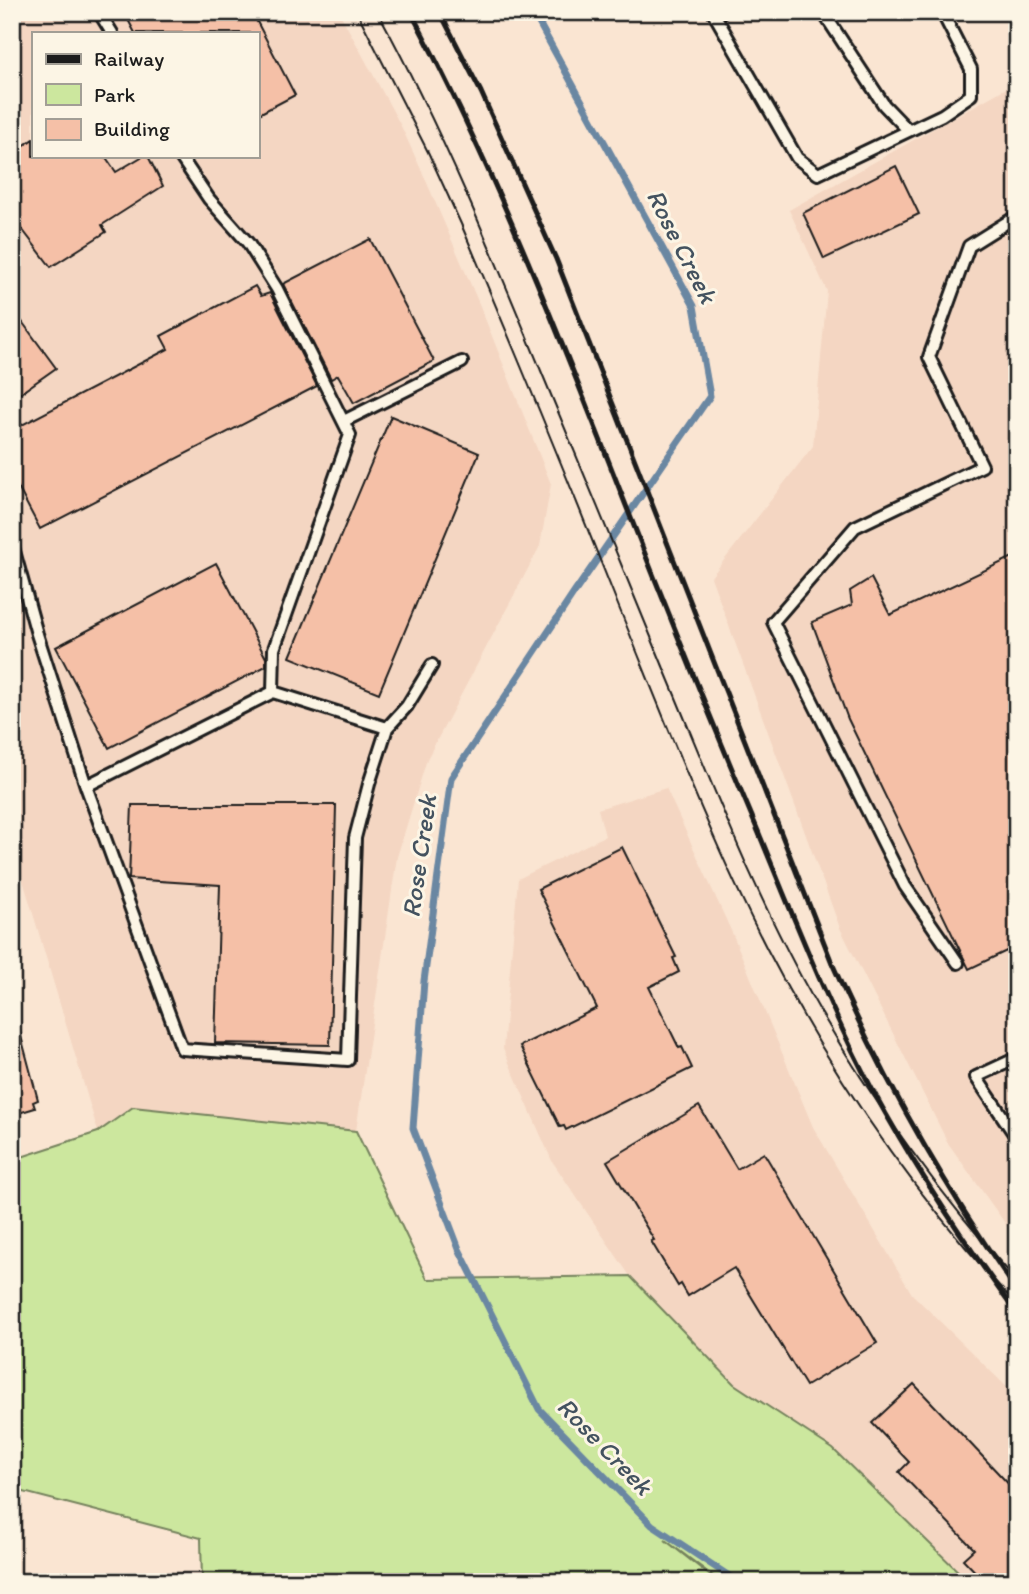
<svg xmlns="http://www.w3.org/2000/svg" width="1029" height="1594" font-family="Itim,sans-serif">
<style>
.built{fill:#f4d6c2;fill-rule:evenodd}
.green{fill:#cce79e;stroke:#74825d;stroke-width:2}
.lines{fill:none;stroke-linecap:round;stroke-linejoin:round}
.stream{stroke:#6b87a2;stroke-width:7}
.building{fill:#f5c0a7;stroke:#1c1c1c;stroke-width:2}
.service-casing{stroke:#1c1c1c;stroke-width:16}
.service{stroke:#fcf5e5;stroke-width:10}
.tram{stroke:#1c1c1c;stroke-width:2}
.rail{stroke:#1c1c1c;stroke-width:5}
.labels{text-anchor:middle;stroke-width:6;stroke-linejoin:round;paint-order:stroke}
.water-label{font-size:26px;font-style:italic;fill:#43525f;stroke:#fcf5e5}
</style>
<rect width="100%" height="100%" fill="#fae5d2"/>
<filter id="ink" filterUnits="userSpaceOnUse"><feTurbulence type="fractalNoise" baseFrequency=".0143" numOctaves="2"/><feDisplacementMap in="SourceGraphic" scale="14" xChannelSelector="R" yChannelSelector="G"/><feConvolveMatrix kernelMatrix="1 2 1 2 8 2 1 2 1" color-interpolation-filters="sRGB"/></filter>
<g filter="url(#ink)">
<path class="built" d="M 12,12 L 339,12 L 401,126 L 424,176 L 480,306 L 551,484 L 540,546 L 427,759 L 397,857 L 356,1131 L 133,1107 L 98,1132 L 12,843 ZM 33,33 L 257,33 L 257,156 L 33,156 Z
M 1017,82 L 1017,1240 L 948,1143 L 840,928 L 711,577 L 813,446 L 827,291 L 789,210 Z
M 666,788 L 733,935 L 813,1127 L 912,1294 L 1017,1397 L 1017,1582 L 969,1582 L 833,1449 L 734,1384 L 630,1276 L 552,1161 L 503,1049 L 518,879 L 605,836 L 598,809 Z"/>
<path class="green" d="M 133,1107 L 356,1131 L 427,1279 L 630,1276 L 734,1384 L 833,1449 L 969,1582 L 721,1582 L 665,1540 L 718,1582 L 202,1582 L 201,1538 L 12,1489 L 12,1160 L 98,1132 Z"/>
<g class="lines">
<path class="stream" d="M 533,12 L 694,306 L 710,396 L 574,593 L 451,778 L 424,981 L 413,1128 L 459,1249 L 539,1409 L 652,1525 L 738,1582"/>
</g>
<path class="building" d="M 124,12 L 252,12 L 295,95 L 257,115 L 257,33 L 135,33 Z
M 33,139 L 33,156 L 105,156 L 116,172 L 143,156 L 148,156 L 163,186 L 102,225 L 106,232 L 51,267 L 12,216 L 12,154 Z
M 896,166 L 919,214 L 824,259 L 803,213 Z
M 370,239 L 434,361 L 354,403 L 338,375 L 331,379 L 283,284 Z
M 255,286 L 261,296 L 270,293 L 317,386 L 40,529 L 12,476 L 12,430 L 168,349 L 161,336 Z
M 12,308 L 56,368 L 12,399 Z
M 391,416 L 479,453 L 379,693 L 290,657 Z
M 1017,555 L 1017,946 L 969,969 L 848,719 L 812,622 L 852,605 L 850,591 L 871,578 L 890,615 Z
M 216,563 L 266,658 L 266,666 L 109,748 L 56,647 Z
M 132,805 L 336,805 L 330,1045 L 215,1043 L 220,885 L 129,879 Z
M 622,847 L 676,957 L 673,958 L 679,972 L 649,987 L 679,1048 L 682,1047 L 692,1068 L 566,1130 L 564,1126 L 560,1127 L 520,1046 L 597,1008 L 538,889 Z
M 12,1025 L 18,1025 L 38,1100 L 33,1102 L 35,1108 L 12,1115 Z
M 699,1106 L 737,1169 L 764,1153 L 877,1343 L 806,1386 L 734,1268 L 688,1296 L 681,1284 L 678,1286 L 651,1241 L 654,1240 L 607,1161 Z
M 914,1384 L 1017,1493 L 1017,1582 L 985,1582 L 963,1559 L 974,1549 L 899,1472 L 909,1462 L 872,1423 Z"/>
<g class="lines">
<g class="service-casing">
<path id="service" d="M 99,12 L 112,33
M 713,12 L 797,158 L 818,174 L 942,115 L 971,95 L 971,69 L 942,12
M 823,12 L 884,105 L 908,130
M 180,156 L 209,199 L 248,243 L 277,289 L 350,435 L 274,649 L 273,692 L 86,786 L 182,1049 L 348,1060 L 355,838 L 369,784 L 387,728 L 407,706 L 432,665
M 344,421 L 462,362
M 12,544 L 37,634 L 86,786
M 273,692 L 387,728
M 958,963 L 905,886 L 773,622 L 855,527 L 982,466 L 929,357 L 969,246 L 1017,216
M 1017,1058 L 976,1077 L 1017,1138"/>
</g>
<use href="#service" class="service"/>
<path class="tram" d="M 357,12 L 428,152 L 461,224 C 515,350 567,477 618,605 C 665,720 710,838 767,949 C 833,1077 918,1200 1017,1305
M 378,12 C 442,130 493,254 544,378 C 585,477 627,577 667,676 C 714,789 758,903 819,1009 C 875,1106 942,1197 1017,1281"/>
<path class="rail" d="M 411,12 C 495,170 560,337 625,503 C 668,613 712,722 758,831 C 794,918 828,1006 872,1089 C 915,1168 964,1242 1017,1314
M 440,12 L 481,92 L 556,259 L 832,963 C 883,1080 944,1186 1017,1291"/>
</g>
</g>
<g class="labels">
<g class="water-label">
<text transform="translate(682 246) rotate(63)" y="9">Rose Creek</text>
<text transform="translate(419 856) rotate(-82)" y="9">Rose Creek</text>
<text transform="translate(605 1446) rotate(46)" y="9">Rose Creek</text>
</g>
</g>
<rect width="1029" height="1594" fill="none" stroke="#fcf5e5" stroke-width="42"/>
<rect x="21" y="21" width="987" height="1552" fill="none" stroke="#1c1c1c" stroke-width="2.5" filter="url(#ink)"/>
<rect x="32" y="32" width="228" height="126" fill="#fcf5e5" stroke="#a29e95" stroke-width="2"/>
<rect x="46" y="54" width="35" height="10" fill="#1c1c1c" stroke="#a29e95" stroke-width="2"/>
<text x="94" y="66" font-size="21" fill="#1c1c1c">Railway</text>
<rect x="46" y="84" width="35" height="21" fill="#cce79e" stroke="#a29e95" stroke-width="2"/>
<text x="94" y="102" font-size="21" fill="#1c1c1c">Park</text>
<rect x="46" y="119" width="35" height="21" fill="#f5c0a7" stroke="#a29e95" stroke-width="2"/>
<text x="94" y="136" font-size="21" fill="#1c1c1c">Building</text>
</svg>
